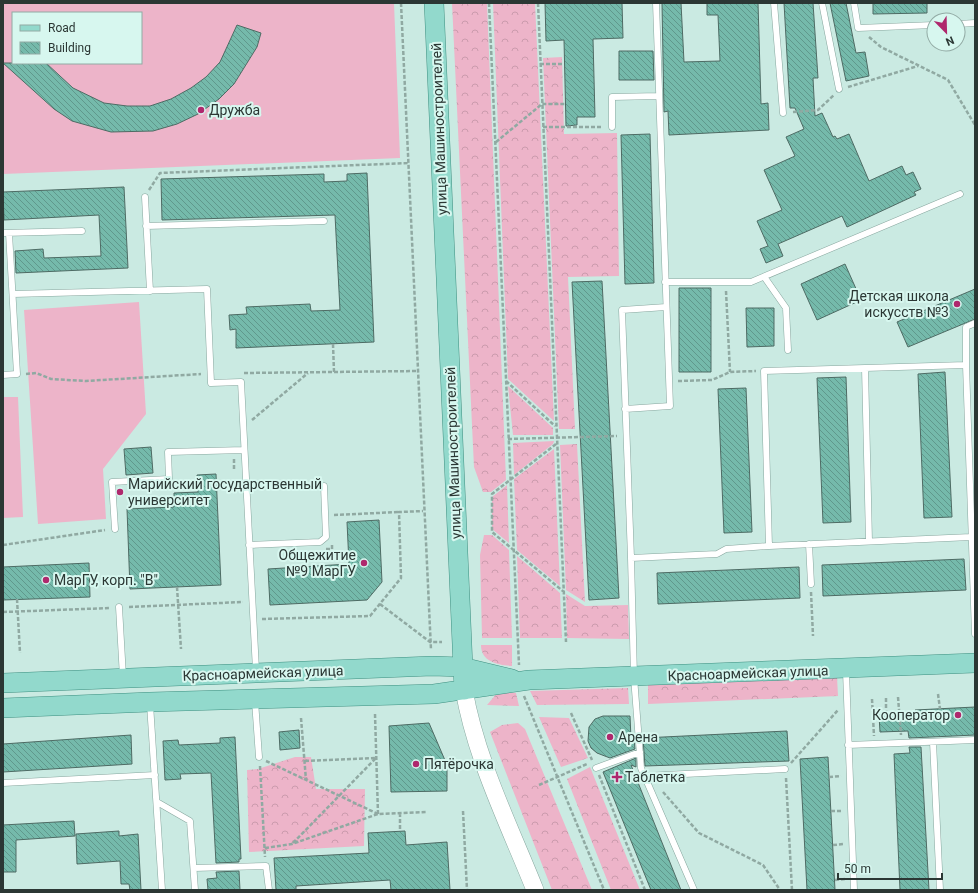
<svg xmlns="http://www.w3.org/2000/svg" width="978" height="893" font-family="Roboto,sans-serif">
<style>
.grass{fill:#edb4c9;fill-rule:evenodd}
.forest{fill:url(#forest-crowns)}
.building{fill:url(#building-back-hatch);stroke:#4e6b64}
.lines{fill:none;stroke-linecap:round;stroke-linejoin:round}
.lane-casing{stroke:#87a69e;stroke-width:7}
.secondary-casing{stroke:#87a69e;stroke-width:18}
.primary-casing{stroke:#3e9081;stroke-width:20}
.path{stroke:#90a9a2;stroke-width:2.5;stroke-dasharray:4 2;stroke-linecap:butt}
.lane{stroke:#fff;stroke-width:6}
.secondary{stroke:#fff;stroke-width:17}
.primary{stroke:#92d9cc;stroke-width:19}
.poi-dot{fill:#af286d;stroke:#d7f7ef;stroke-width:1.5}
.labels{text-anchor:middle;stroke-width:4;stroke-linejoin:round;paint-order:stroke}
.poi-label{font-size:14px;fill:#2b3734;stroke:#d7f7ef;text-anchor:start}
.street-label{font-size:14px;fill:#2b3734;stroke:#d7f7ef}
</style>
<defs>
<pattern id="forest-crowns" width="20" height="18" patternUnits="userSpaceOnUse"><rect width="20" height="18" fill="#edb4c9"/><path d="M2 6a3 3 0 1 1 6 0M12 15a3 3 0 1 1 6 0" fill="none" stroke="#cb9bad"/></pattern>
<pattern id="building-back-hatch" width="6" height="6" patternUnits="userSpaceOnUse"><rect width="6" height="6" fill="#75baab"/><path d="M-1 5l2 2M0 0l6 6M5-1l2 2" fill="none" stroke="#60988c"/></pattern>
</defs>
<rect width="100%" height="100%" fill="#caeae2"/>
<path class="grass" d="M 3,3 L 394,3 L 400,158 L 3,174 ZM 13,13 L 141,13 L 141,63 L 13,63 Z
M 139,302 L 146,414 L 103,469 L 106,519 L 38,524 L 24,310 Z
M 3,397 L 18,397 L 23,517 L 3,518 Z"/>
<path class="forest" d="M 452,3 L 487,3 L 506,480 L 491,492 L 483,492 L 474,467 Z
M 493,3 L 535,3 L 554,421 L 508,379 Z
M 562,57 L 564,134 L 617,133 L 619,276 L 568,277 L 575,429 L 559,429 L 543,58 Z
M 508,386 L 553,428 L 553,435 L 513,435 Z
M 554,441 L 553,444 L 514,475 L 513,443 Z
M 577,444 L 585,602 L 566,590 L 560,445 Z
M 554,449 L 560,586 L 517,550 L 514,479 Z
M 507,485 L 509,543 L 492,529 L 492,497 Z
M 484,535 L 492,535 L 509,550 L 512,638 L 482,638 L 480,555 Z
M 517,556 L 560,593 L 562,638 L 520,638 Z
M 566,594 L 585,606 L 628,605 L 629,639 L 567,638 Z
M 481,645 L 512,645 L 512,666 C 498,665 481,662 481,645 Z
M 837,677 L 838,696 L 648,704 L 648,685 Z
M 628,688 L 629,704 L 537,705 L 530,691 Z
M 498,692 L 516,693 L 519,706 L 487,705 Z
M 539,717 L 569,718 L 588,758 L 561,767 Z
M 518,723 L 525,729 L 592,890 L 552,890 L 490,732 L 502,725 Z
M 295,757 L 311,757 L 316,789 L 365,789 L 364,846 L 249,852 L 247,770 L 258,769 Z
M 590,767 L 640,890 L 611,890 L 567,779 Z"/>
<path class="building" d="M 545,3 L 622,3 L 623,38 L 593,39 L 595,117 L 577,117 L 577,125 L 566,126 L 564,40 L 546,41 Z
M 662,3 L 681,3 L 684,62 L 720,61 L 718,15 L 707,15 L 707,3 L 758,3 L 761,104 L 768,103 L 769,130 L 669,135 L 668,111 L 664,112 Z
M 784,3 L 813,3 L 818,78 L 813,78 L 815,116 L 822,113 L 833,137 L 835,136 L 837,139 L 849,134 L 869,181 L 902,166 L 906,175 L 913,172 L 921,189 L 914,192 L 916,195 L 847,227 L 842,216 L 778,244 L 783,256 L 766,263 L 760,249 L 768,246 L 757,221 L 782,210 L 764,170 L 795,156 L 786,137 L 804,129 L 795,108 L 790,108 Z
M 830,3 L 846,3 L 856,53 L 865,52 L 869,76 L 846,81 Z
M 873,3 L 927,3 L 927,13 L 873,14 Z
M 237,25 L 261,33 L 257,47 L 234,84 L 219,99 L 198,114 L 177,124 L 153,131 L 111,132 L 72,121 L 54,109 L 3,63 L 46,63 L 73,88 L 104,103 L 127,106 L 150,106 L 171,99 L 191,88 L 206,77 L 220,62 Z
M 619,51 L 653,51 L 654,80 L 619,80 Z
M 650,134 L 654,283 L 625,284 L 621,135 Z
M 367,173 L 374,342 L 236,348 L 236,329 L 230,330 L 229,315 L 247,314 L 246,307 L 310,304 L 311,311 L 340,310 L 335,215 L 162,220 L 161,179 L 324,174 L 324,182 L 347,181 L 347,174 Z
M 124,187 L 128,268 L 16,273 L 15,251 L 43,249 L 44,258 L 101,256 L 99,215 L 4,220 L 3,192 Z
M 845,264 L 861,300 L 817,320 L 801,284 Z
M 602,281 L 619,598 L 589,600 L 572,282 Z
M 679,288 L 711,288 L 711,372 L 679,372 Z
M 975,289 L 975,319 L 908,347 L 897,322 Z
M 746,308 L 774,308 L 774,346 L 747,347 Z
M 945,372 L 952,517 L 924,518 L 918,374 Z
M 846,377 L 851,522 L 823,523 L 817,378 Z
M 746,388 L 752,532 L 724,533 L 718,389 Z
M 151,447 L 153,473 L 126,475 L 124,449 Z
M 216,474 L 221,585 L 130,589 L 127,509 L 174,507 L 174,493 L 198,492 L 197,475 Z
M 379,520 L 382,582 L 367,600 L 270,605 L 268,569 L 349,564 L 347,522 Z
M 964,559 L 966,590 L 823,596 L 822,565 Z
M 89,563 L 90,597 L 3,600 L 3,567 Z
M 799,567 L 800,598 L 658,604 L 657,573 Z
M 975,707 L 975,735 L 909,738 L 908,731 L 880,732 L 879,715 L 891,714 L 891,717 L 915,716 L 915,710 Z
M 603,716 L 630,716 L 631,739 L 634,739 L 635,749 L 610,758 L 597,753 L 591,748 L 588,741 L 589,727 L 595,719 Z
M 429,723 L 447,765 L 447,791 L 391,792 L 389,726 Z
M 299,730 L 300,748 L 280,750 L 279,732 Z
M 787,731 L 789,761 L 645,766 L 643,738 Z
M 131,735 L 132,764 L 3,772 L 3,744 Z
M 235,737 L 241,859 L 239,859 L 239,862 L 216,863 L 211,773 L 180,774 L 181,779 L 165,780 L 163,741 L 178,740 L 179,745 L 220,743 L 220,738 Z
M 909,747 L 921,747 L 929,890 L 900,890 L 894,754 L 910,753 Z
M 828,757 L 835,890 L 807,890 L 800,759 Z
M 636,758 L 636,767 L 631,765 L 681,890 L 651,890 L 603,772 Z
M 74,821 L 75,836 L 16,840 L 16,872 L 3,872 L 3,825 Z
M 119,831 L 119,836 L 138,834 L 141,890 L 130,890 L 129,884 L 121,884 L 120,861 L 77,864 L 76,834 Z
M 405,831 L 406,845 L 447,842 L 450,890 L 391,890 L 390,880 L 296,886 L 296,890 L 276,890 L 274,858 L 369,853 L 368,833 Z
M 239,871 L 240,890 L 208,890 L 207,879 L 217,878 L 216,872 Z"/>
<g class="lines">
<g class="lane-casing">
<path id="lane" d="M 774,3 L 783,113
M 822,3 L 839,89
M 854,3 L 858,28 L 934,25
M 958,24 L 975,23
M 612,127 L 612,97 L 659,96
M 145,197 L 150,291
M 146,226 L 324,221
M 3,233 L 82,231
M 765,278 L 786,308 L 788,350
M 665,282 L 751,282 L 960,194
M 13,294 L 207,289 L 211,383 L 241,382 L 256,670
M 966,365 L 966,327 L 975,323
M 865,368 L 869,541
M 3,375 L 17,374 L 9,233
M 625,409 L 670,406 L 656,3
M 115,529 L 112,482 L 169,479 L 168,452 L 244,450
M 971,537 L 769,546 L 764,371 L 966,365 L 975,634
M 809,544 L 811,584
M 249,545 L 320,542 L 326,537 L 324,486
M 631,558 L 622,310 L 666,307
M 119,607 L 123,677
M 846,671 L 854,890
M 255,701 L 259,757
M 150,704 L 162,890
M 933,742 L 940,890
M 848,745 L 975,740
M 596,768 L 640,752
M 645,776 L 785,769
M 3,783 L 155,775
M 157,802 L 190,821 L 195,890
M 194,868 L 266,866 L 269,890
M 694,890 L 641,768 L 634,677 L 631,558 L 717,554 L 726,549 L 769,546"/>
</g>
<g class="secondary-casing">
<path id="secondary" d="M 464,690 C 476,759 509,825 535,890"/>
</g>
<g class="primary-casing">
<path id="primary" d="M 434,3 L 464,690
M 3,683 L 432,666 L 462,667 L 512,679
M 3,708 L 150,702 L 434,694 L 529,680 L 975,663"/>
</g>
<path class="path" d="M 401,3 L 431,650
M 489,3 L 519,665
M 538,3 L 566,642
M 869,37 L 881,47 L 948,80 L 975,125
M 540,64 L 564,64
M 848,87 L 918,66
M 793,112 L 818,110 L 834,95
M 543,127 L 603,127
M 496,142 L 542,104 L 566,104
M 149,190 L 160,173 L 408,163
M 726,291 L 730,372
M 333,344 L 334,372
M 244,373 L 418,371
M 26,374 L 36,373 L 51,379 L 86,381 L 201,374
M 506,381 L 555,426
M 678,381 L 712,380 L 730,372 L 756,371
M 252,420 L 308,373
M 508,439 L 617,436
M 556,444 L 492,494 L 492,532 L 564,592
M 234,459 L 234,470
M 334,515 L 399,512
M 3,545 L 105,530
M 326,549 L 332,549 L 332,543
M 177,587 L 181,649
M 811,592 L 813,636
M 17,599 L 20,653
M 380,604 L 430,642 L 442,642
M 129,607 L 243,602
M 3,612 L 110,608
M 262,619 L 370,616 L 401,578 L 399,512 L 423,511
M 938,694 L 940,709
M 524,696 L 604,890
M 898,697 L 901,735
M 886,698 L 886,715
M 872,699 L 874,736
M 571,713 L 592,760
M 375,714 L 378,814
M 301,718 L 306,780
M 266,761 L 378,814
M 305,761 L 376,758
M 791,763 L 838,710
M 260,766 L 265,857
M 599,775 L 645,890
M 829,777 L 841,776
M 786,778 L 792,890
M 539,785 L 587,764
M 663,792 L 699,833 L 763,865 L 780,890
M 463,811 L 467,890
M 831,811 L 842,811
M 400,813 L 400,831
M 293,843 L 376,758
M 833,845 L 844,844
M 265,848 L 292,844 L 378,814 L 427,812
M 835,880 L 845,879"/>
<use href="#lane" class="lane"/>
<use href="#secondary" class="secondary"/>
<use href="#primary" class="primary"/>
</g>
<g class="poi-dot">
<circle cx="201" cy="110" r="4"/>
<circle cx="957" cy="304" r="4"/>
<circle cx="120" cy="492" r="4"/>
<circle cx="364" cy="563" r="4"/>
<circle cx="46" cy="580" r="4"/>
<circle cx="958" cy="715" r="4"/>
<circle cx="610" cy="737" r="4"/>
<circle cx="416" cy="764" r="4"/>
<path d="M615 771h4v4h4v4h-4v4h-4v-4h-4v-4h4z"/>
</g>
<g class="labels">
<g class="poi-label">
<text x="209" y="115">Дружба</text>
<text x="949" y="301" text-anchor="end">Детская школа<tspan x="949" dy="16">искусств №3</tspan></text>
<text x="128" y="489">Марийский государственный<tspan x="128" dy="16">университет</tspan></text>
<text x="356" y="560" text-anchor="end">Общежитие<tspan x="356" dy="16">№9 МарГУ</tspan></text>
<text x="54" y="585">МарГУ, корп. "В"</text>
<text x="950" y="720" text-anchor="end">Кооператор</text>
<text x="618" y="742">Арена</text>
<text x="424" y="769">Пятёрочка</text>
<text x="625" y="782">Таблетка</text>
</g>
<g class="street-label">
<text transform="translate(439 129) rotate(-92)" y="5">улица Машиностроителей</text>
<text transform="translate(453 453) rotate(-92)" y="5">улица Машиностроителей</text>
<text transform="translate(263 673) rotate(-2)" y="5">Красноармейская улица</text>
<text transform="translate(748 673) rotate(-2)" y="5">Красноармейская улица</text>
</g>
</g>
<rect width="978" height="893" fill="none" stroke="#2b3734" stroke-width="8"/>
<rect x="12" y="12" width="130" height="52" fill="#d7f7ef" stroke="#92aaa4"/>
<rect x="20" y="25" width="20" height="6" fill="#92d9cc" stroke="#92aaa4"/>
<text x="48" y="32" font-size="12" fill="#2b3734">Road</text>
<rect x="20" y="42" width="20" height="12" fill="url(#building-back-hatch)" stroke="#92aaa4"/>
<text x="48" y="52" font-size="12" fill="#2b3734">Building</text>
<g transform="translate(946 32) rotate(157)"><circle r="19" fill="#d7f7ef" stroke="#92aaa4"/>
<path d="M0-3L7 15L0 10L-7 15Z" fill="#af286d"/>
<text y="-6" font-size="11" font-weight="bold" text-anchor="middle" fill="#2b3734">N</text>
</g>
<path d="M838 873v6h104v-6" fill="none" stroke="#2b3734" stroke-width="2"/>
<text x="844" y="873" font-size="12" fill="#2b3734" stroke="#d7f7ef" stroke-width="3" paint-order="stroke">50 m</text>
</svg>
